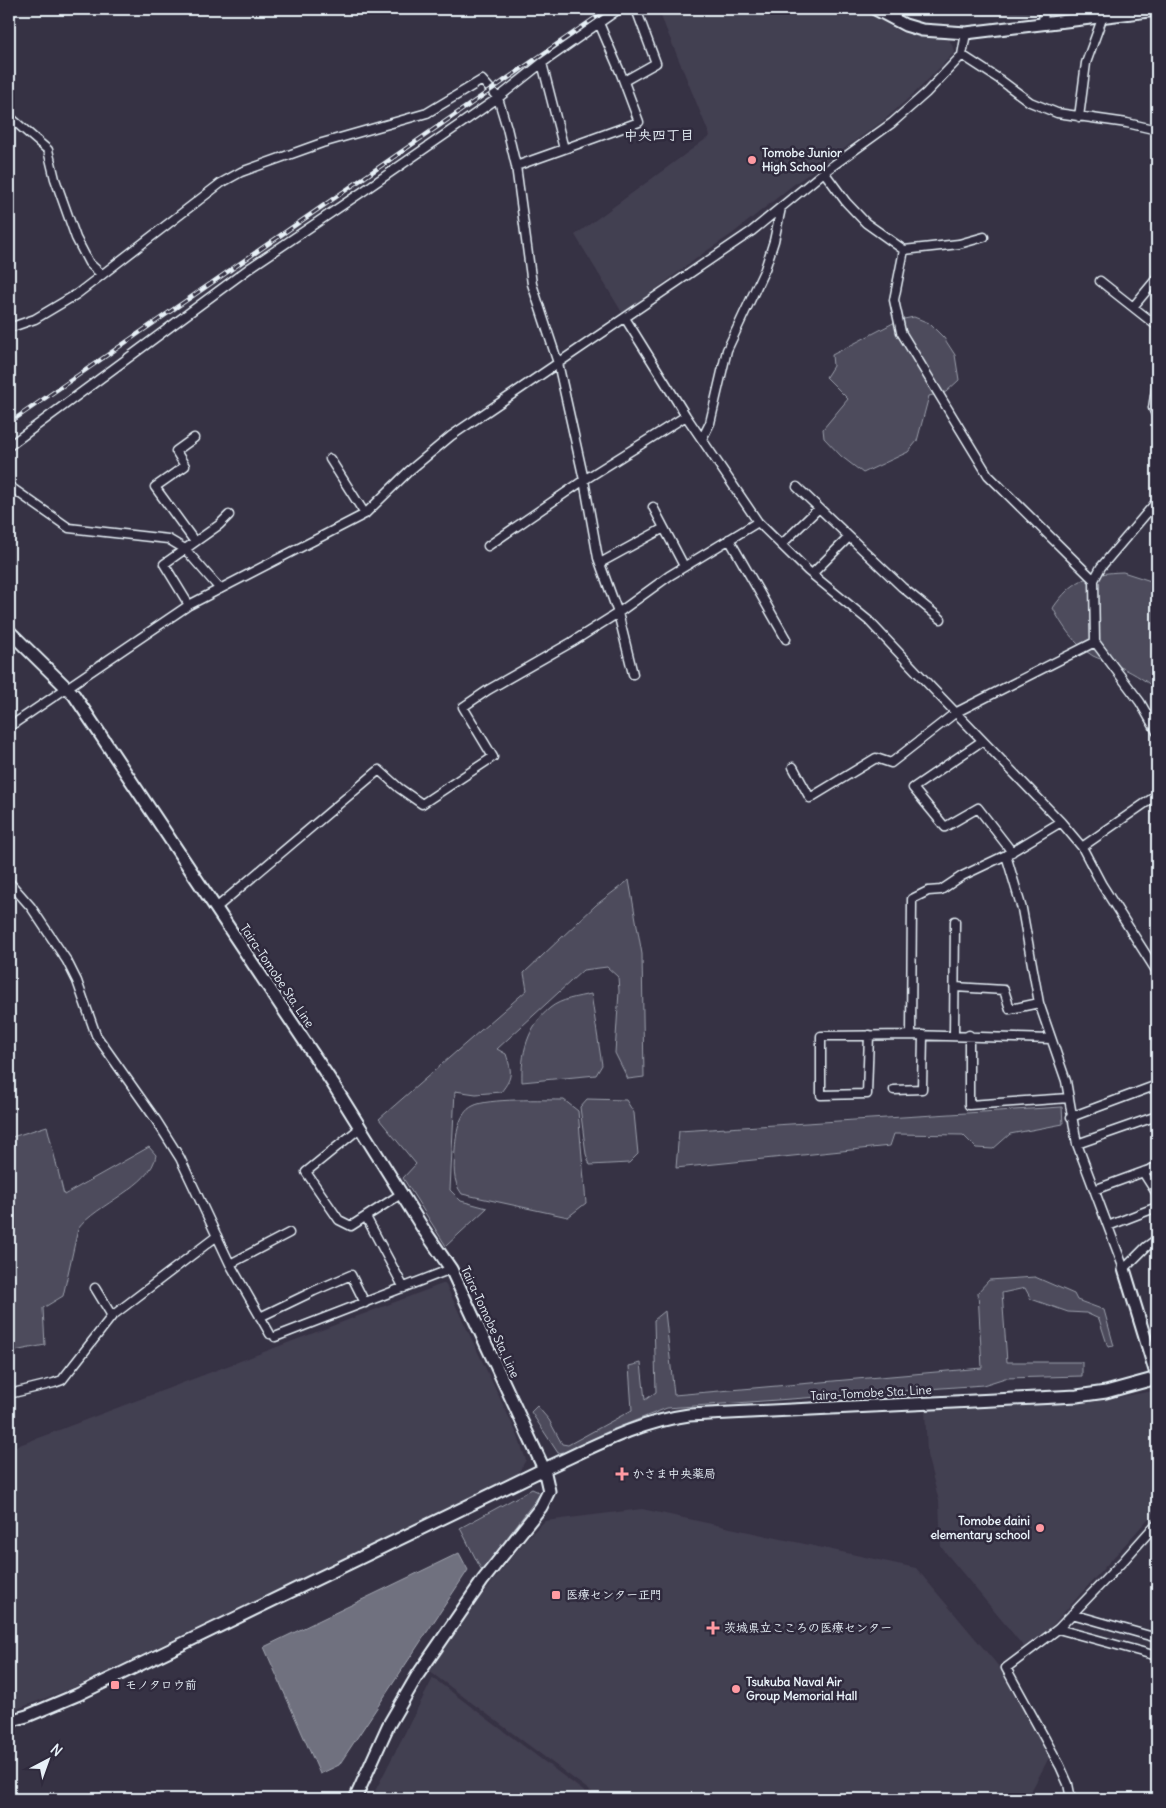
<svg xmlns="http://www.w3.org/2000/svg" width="1166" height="1808" font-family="Delius,'Klee One',sans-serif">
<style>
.built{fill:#433f51}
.green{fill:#4d4b5c;stroke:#9a9eaa}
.water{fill:#70717f;stroke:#a0a4af}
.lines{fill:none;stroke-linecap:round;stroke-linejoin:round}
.street-casing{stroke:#e8f1f8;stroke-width:11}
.secondary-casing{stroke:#e8f1f8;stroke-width:15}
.street{stroke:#2f2a3d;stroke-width:8}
.secondary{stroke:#2f2a3d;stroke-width:11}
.rail-casing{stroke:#e8f1f8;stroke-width:4.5}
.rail{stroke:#2f2a3d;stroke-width:2.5;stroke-dasharray:8;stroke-linecap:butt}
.poi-dot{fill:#ff9aa2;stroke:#2f2a3d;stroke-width:2}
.labels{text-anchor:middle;stroke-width:5;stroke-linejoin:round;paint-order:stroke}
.poi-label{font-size:12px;font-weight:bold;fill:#e8f1f8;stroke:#2f2a3d;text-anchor:start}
.street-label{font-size:12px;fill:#e8f1f8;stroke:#2f2a3d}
.neighbourhood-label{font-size:14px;font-weight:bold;fill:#e8f1f8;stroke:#2f2a3d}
</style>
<rect width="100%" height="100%" fill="#363244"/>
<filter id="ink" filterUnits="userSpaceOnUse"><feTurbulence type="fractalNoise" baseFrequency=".02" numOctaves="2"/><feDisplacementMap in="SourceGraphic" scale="10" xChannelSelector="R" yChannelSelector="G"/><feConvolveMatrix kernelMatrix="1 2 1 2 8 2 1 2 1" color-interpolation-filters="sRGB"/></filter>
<g filter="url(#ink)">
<path class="built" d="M 658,9 L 860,9 L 902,33 L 949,39 L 955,52 L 920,88 L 883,121 L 793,185 L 732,234 L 705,252 L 623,314 L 575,235 L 710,136 Z
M 979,9 L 1029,9 L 1031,13 L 984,16 Z
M 445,1283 L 517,1434 L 526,1460 L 517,1475 L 75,1687 L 9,1712 L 9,1449 Z
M 1153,1391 L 1157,1399 L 1157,1509 L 1050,1628 L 1024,1647 L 941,1547 L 939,1501 L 927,1455 L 925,1408 L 1097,1401 Z
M 642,1509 L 916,1568 L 1011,1681 L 1052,1752 L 1027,1799 L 601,1799 L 429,1671 L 480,1598 L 525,1540 L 545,1521 Z
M 433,1678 L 594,1799 L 371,1799 Z"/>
<path class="green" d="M 914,317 L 929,323 L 944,338 L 955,355 L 959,380 L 946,392 L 929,396 L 917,441 L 908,452 L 863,473 L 841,456 L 824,438 L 823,429 L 848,399 L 826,377 L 833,366 L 832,355 L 899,320 Z
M 1123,572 L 1157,583 L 1157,690 C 1144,679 1130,671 1114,664 C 1107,661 1099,659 1093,656 C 1075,645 1062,626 1053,608 C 1072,580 1090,573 1123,572 Z
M 629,880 L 642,954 L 644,1077 L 628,1079 L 615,1053 L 619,991 L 618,977 L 607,967 L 583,970 L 497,1049 L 506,1054 C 512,1072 513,1077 501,1092 L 476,1094 L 455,1091 L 450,1190 L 461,1201 L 487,1208 L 446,1246 L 403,1178 L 416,1164 L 379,1119 L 527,990 L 524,973 L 596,905 Z
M 591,994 L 602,1065 L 596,1075 L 522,1082 C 521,1054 527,1027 550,1008 C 561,999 578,997 591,994 Z
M 587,1099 L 626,1100 L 634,1113 L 638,1154 L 629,1163 L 590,1165 L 586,1154 L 580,1107 Z
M 564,1100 L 578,1111 L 586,1203 L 568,1217 L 462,1194 C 452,1181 454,1166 455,1150 C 456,1136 458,1113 473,1106 C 487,1098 545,1100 564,1100 Z
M 1062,1107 L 1063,1124 L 1010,1134 L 993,1149 L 976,1148 L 963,1135 L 894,1134 L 890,1146 L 676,1168 L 679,1131 Z
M 47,1126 L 64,1195 L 149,1147 L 156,1155 C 152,1186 96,1204 78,1229 L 63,1296 L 43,1308 L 45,1345 L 9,1352 L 9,1138 Z
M 1035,1277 L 1074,1294 L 1077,1300 L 1104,1310 L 1114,1346 L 1108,1347 L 1099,1319 L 1086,1313 L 1068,1312 L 1031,1299 L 1025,1288 L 1002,1293 L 1007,1362 L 1082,1362 L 1082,1376 L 1005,1378 L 983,1385 L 667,1408 L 609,1431 L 564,1452 L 558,1453 L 531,1412 L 537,1406 L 549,1420 L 562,1444 L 568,1445 L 632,1410 L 629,1366 L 641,1363 L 645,1400 L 656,1392 L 654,1320 L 665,1311 L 674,1395 L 982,1368 L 978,1292 L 989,1280 Z
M 532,1489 L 541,1493 L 482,1571 L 460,1528 Z"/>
<path class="water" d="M 459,1553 L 468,1570 L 339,1765 L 320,1774 L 264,1647 Z"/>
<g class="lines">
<g class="street-casing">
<path id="street" d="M 1043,24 L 1044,9
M 962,55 L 999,79 L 1030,102 L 1057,113 L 1127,123 L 1157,130
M 624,81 L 656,63 L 636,9
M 9,113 L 12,119 L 48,150 L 55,179 L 76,238 L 89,263 L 101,274
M 1079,117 L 1086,63 L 1103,16
M 564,149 L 639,122 L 621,74 L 599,23
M 516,166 L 564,149 L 542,63
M 824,172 L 846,202 L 866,223 L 904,250 L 894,300 L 901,332 L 988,475 L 1094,580
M 904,250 L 959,244 L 984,237
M 1100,281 L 1157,326
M 1133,307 L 1157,278
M 625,318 L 686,416 L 758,522 L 808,571 L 869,621 L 932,688 L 1061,822 L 1082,847 L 1102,885 L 1157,972
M 9,328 L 35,319 L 77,294 L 221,183 L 241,172 L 322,143 L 427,113 L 482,80 L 498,98 L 507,128 L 516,166 L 532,284 L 558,363 L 584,480 L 598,558 L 618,613 L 633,674
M 1157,383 L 1153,408 L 1157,417
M 194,438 L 176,451 L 185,466 L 155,487 L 195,542
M 702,439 L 710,423 L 727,350 L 765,269 L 774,241 L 781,208
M 9,446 L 251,267 L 362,192 L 498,98 L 542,63 L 619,9
M 330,459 L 365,514
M 9,486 L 69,528 L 168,539 L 185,549 L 220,589
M 797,487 L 902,587 L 941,619
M 1157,501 L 1101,567 L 1094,580 L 1095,642 L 1140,702 L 1157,732
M 653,507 L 684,566
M 729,539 L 786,639
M 781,545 L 819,508
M 488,546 L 584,480 L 686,416
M 600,563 L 664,528
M 812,574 L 849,537
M 189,605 L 164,564 L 219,525 L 229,515
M 9,727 L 189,605 L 365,514 L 409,471 L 451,436 L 752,231 L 824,172 L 892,123 L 926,93 L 962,55 L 966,33
M 982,741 L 913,788 L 945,827 L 978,808 L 1012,852
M 793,767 L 810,798 L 876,758 L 891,763 L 955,713 L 1095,642
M 1061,822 L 1006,855 L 1022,909 L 1039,1003 L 1066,1081 L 1077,1144 L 1124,1269 L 1146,1247 L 1157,1239
M 1082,847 L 1157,795
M 1006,855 L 962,876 L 941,890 L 928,891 L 912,899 L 911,1035 L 1051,1039
M 9,882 L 31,907 L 67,961 L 77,981 L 96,1035 L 156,1120 L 180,1158 L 230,1264 L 270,1334
M 216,908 L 379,770 L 399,788 L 422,804 L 493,757 L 463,707 L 488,690 L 572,642 L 618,613 L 669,576 L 758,522
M 955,987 L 1004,990 L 1010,1009 L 1039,1003
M 869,1035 L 867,1094 L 821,1095 L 821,1036 L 911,1035
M 954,1035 L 955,921
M 969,1035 L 969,1105 L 1069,1098
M 894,1090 L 922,1089 L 923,1035
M 1071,1117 L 1157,1085
M 360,1128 L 306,1172 L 339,1220 L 351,1226 L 401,1194
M 1077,1144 L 1157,1116
M 1143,1172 L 1157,1194
M 1094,1190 L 1157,1167
M 366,1217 L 404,1288
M 1108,1226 L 1157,1207
M 230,1264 L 289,1233
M 95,1288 L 112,1316
M 260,1317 L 314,1291 L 351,1275 L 365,1303
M 275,1337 L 451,1269
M 9,1394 L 54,1383 L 62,1380 L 112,1316 L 217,1236
M 1072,1614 L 1157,1638
M 1058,1629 L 1157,1656
M 1071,1799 L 1068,1784 L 1060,1766 L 1006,1668 L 1058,1629 L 1124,1560 L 1157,1523"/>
</g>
<g class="secondary-casing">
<path id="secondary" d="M 875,9 L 905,25 L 922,30 L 966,33 L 1157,10
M 9,631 L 74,695 L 333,1084 L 422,1227 L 451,1269 L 544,1469 L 549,1491 L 541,1507 L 483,1580 L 417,1676 L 388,1726 L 355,1799
M 1124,1269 L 1157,1377
M 9,1721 L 27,1716 L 77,1695 L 544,1469 C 591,1448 637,1422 689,1415 L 1077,1396 L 1106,1392 L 1157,1378"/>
</g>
<use href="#street" class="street"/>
<use href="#secondary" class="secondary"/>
<g class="rail-casing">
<path id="rail" d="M 9,423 L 608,9"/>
</g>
<use href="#rail" class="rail"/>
</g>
</g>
<g class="poi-dot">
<circle cx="752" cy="160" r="5"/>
<path d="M619.5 1466.5h5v5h5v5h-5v5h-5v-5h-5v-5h5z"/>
<circle cx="1040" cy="1528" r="5"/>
<rect x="551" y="1590" width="10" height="10" rx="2.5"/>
<path d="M710.5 1620.5h5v5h5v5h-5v5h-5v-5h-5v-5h5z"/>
<rect x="110" y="1680" width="10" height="10" rx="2.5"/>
<circle cx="736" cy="1689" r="5"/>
</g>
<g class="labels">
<g class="poi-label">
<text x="762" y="157">Tomobe Junior<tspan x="762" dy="14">High School</tspan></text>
<text x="632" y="1478">かさま中央薬局</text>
<text x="1030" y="1525" text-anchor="end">Tomobe daini<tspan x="1030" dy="14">elementary school</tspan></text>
<text x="566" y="1599">医療センター正門</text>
<text x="724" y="1632">茨城県立こころの医療センター</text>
<text x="746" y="1686">Tsukuba Naval Air<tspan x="746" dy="14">Group Memorial Hall</tspan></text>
<text x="125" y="1689">モノタロウ前</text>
</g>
<g class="street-label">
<text transform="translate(277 976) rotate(56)" y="4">Taira-Tomobe Sta. Line</text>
<text transform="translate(490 1322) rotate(65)" y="4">Taira-Tomobe Sta. Line</text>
<text transform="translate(871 1393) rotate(-3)" y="4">Taira-Tomobe Sta. Line</text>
</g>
<g class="neighbourhood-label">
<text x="659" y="140">中央四丁目</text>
</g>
</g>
<rect width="1166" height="1808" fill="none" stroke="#2f2a3d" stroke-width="30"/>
<rect x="15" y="15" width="1136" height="1778" fill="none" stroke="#e8f1f8" stroke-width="2" filter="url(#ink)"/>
<g transform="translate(48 1760) rotate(41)" stroke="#2f2a3d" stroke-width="4" paint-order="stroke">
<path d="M0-4L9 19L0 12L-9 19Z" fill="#e8f1f8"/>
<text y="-8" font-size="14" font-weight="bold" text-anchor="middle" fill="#e8f1f8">N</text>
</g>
</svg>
